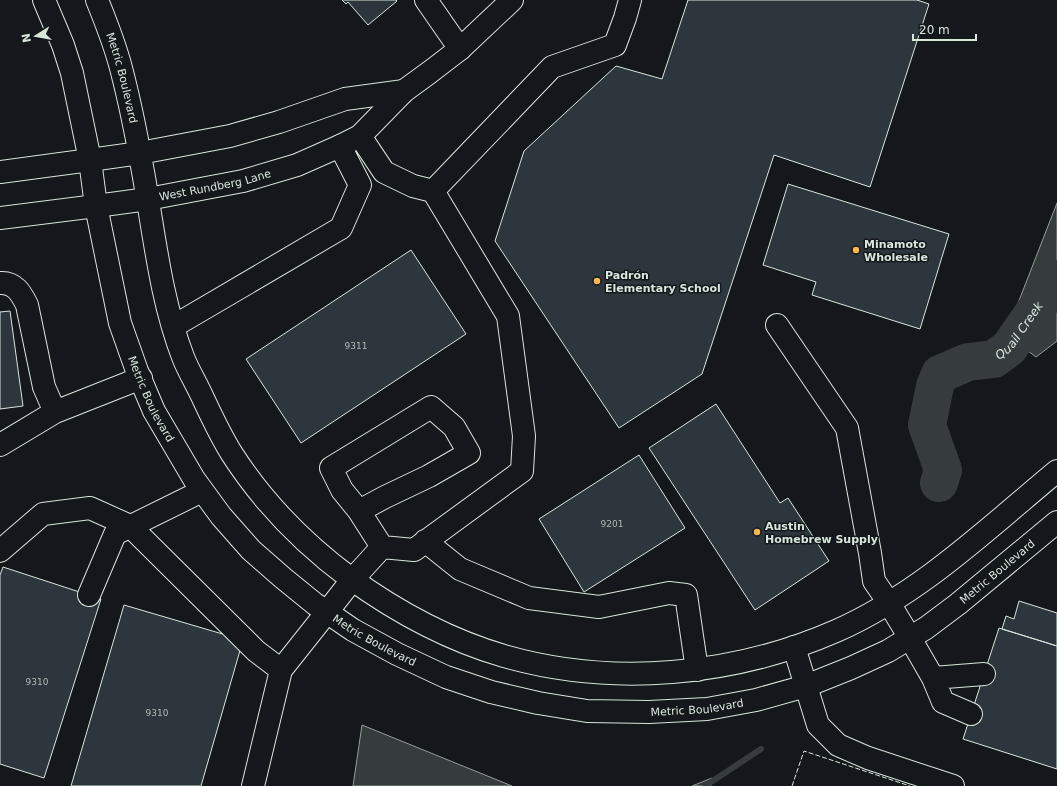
<svg xmlns="http://www.w3.org/2000/svg" width="1057" height="786" font-family="'DejaVu Sans',sans-serif">
<style>
.water{fill:#363b3e;stroke:#939e99}
.lines{fill:none;stroke-linecap:round;stroke-linejoin:round}
.stream{stroke:#363b3e;stroke-width:6}
.river{stroke:#363b3e;stroke-width:38}
.building{fill:#2c363c;stroke:#d8e6dc}
.minor-casing{stroke:#d8e6dc;stroke-width:24}
.major-casing{stroke:#d8e6dc;stroke-width:24}
.minor{stroke:#14181c;stroke-width:22}
.major{stroke:#14181c;stroke-width:22}
.fence{stroke:#d8e6dc;stroke-width:1;stroke-dasharray:5 2;stroke-linecap:butt}
.poi-dot{fill:#ffb74d;stroke:#14181c;stroke-width:1.5}
.labels{text-anchor:middle;stroke-width:3;stroke-linejoin:round;paint-order:stroke}
.number-label{font-size:9px;fill:#adbab4}
.street-label{font-size:11px;fill:#d8e6dc;stroke:#14181c}
.poi-label{font-size:11px;font-weight:bold;fill:#d8e6dc;stroke:#14181c;text-anchor:start}
.water-label{font-size:12px;font-style:italic;fill:#d8e6dc;stroke:#14181c}
</style>
<rect width="100%" height="100%" fill="#14181c"/>
<path class="water" d="M 1057,203 L 1057,341 L 1036,357 L 1006,334 Z
M 362,725 L 512,786 L 353,786 Z
M 712,778 L 711,786 L 692,786 Z"/>
<g class="lines">
<path class="stream" d="M 705,786 L 761,749"/>
<path class="river" id="s1" d="M 939,483 L 943,470 L 927,425 L 935,386 L 940,374 L 968,362 L 994,359 L 1009,348 L 1057,279"/>
</g>
<path class="building" d="M 342,0 L 396,0 L 397,1 L 368,25 L 348,2 L 346,4 Z
M 688,0 L 917,0 L 929,4 L 870,187 L 774,155 L 702,374 L 619,428 L 495,241 L 524,151 L 616,66 L 662,79 Z
M 788,184 L 949,234 L 920,329 L 812,295 L 816,282 L 763,265 Z
M 411,250 L 466,334 L 301,443 L 246,359 Z
M 10,311 L 23,406 L 0,409 L 0,312 Z
M 716,404 L 780,503 L 788,498 L 829,561 L 755,610 L 649,448 Z
M 639,455 L 685,528 L 584,592 L 539,519 Z
M 3,567 L 101,599 L 44,778 L 0,764 L 0,575 Z
M 1019,601 L 1057,613 L 1057,646 L 1002,629 L 1006,616 L 1014,619 Z
M 124,605 L 243,640 L 201,786 L 71,786 Z
M 999,628 L 1057,646 L 1057,769 L 963,739 Z"/>
<g class="lines">
<g class="minor-casing">
<path id="minor" d="M 426,0 L 460,49
M 360,136 L 384,172 L 413,186 L 433,191 L 508,316 L 524,436 L 522,471 L 414,550 L 382,547
M 0,172 L 90,160
M 433,191 L 552,67 L 615,45 L 625,18 L 630,0
M 0,218 L 96,206
M 0,283 C 15,282 21,293 27,305 L 44,387 L 55,412
M 777,325 L 847,428 L 870,553 L 874,581 L 889,603
M 174,326 L 341,228 L 360,185 L 340,146
M 0,445 L 55,412 L 141,378
M 425,541 L 460,569 L 529,598 L 599,607 L 669,593 L 686,595 L 697,670
M 0,551 L 43,514 L 90,508 L 130,526 L 256,651 L 281,670 L 327,612
M 352,580 L 382,547 L 359,511 L 385,497 L 429,476 L 469,453 L 454,427 L 431,407 L 331,468 L 342,490 L 359,511
M 89,595 L 115,534 L 202,491
M 910,638 L 933,678 L 943,702 L 971,714
M 933,678 L 984,674
M 806,686 L 818,725 L 838,745 L 868,758 L 953,786
M 253,786 L 281,670"/>
</g>
<g class="major-casing">
<g id="major">
<path id="s2" d="M 44,0 L 63,45 L 72,73 L 90,160 L 96,206 L 120,323 L 137,371 L 154,411 L 194,479 L 221,516 L 251,550 L 283,578 L 315,604 L 353,630 L 397,654 L 446,677 L 491,692 L 538,703 L 587,711 L 649,712 L 707,709 L 756,700 L 806,686 L 851,668 L 888,651 L 926,628 L 958,604 L 1057,522"/>
<path id="s3" d="M 97,0 C 106,22 115,45 121,68 C 132,110 140,153 147,195 C 156,249 163,305 183,357 C 188,370 196,383 202,396 C 211,415 220,435 232,454 C 263,502 304,544 350,578 C 397,612 449,640 504,656 C 612,687 733,676 836,631 C 920,594 987,529 1057,471"/>
<path d="M 90,160 L 140,153 L 230,136 L 279,122 L 345,99 L 404,91"/>
<path id="s4" d="M 96,206 L 148,199 L 243,181 L 297,165 L 340,146 L 360,136 L 404,91 L 430,72 L 460,49 L 512,0"/>
<path d="M 889,603 L 910,638"/>
<path d="M 327,612 L 352,580"/>
<path d="M 794,647 L 806,686"/>
</g>
</g>
<use href="#minor" class="minor"/>
<use href="#major" class="major"/>
<path class="fence" d="M 792,786 L 804,751 L 910,786"/>
</g>
<g class="poi-dot">
<circle cx="856" cy="250" r="4"/>
<circle cx="597" cy="281" r="4"/>
<circle cx="757" cy="532" r="4"/>
</g>
<g class="labels">
<g class="number-label">
<text x="356" y="349">9311</text>
<text x="612" y="527">9201</text>
<text x="37" y="685">9310</text>
<text x="157" y="716">9310</text>
</g>
<g class="street-label">
<text dy="4" stroke="none"><textPath href="#s3" startOffset="82">Metric Boulevard</textPath></text>
<text dy="4" stroke="none"><textPath href="#s4" startOffset="121">West Rundberg Lane</textPath></text>
<text dy="4" stroke="none"><textPath href="#s2" startOffset="415">Metric Boulevard</textPath></text>
<text dy="4" stroke="none"><textPath href="#s2" startOffset="1423">Metric Boulevard</textPath></text>
<text dy="4" stroke="none"><textPath href="#s2" startOffset="751">Metric Boulevard</textPath></text>
<text dy="4" stroke="none"><textPath href="#s2" startOffset="1087">Metric Boulevard</textPath></text>
</g>
<g class="poi-label">
<text x="864" y="248">Minamoto<tspan x="864" dy="13">Wholesale</tspan></text>
<text x="605" y="279">Padrón<tspan x="605" dy="13">Elementary School</tspan></text>
<text x="765" y="530">Austin<tspan x="765" dy="13">Homebrew Supply</tspan></text>
</g>
<g class="water-label">
<text dy="4" stroke="none"><textPath href="#s1" startOffset="209">Quail Creek</textPath></text>
</g>
</g>
<g transform="translate(36 36) rotate(259)" stroke="#14181c" stroke-width="3" paint-order="stroke">
<path d="M0-3L7 15L0 10L-7 15Z" fill="#d8e6dc"/>
<text y="-6" font-size="11" font-weight="bold" text-anchor="middle" fill="#d8e6dc">N</text>
</g>
<path d="M913 34v6h63v-6" fill="none" stroke="#d8e6dc" stroke-width="2"/>
<text x="919" y="34" font-size="12" fill="#d8e6dc" stroke="#14181c" stroke-width="3" paint-order="stroke">20 m</text>
</svg>
